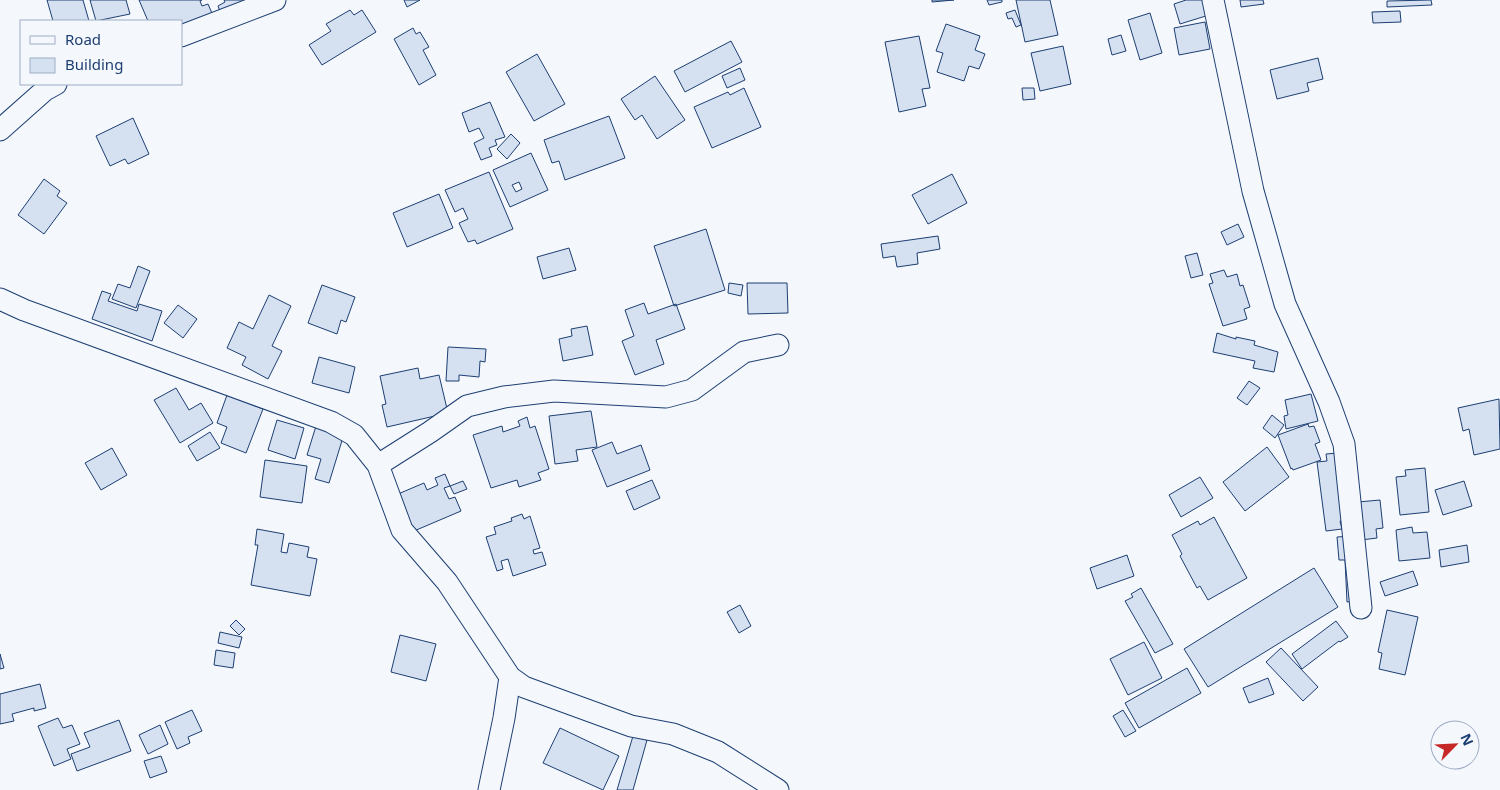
<svg xmlns="http://www.w3.org/2000/svg" width="1500" height="790" font-family="'Noto Sans',sans-serif">
<style>
.building{fill:#d5e0f0;stroke:#1d3f73;fill-rule:evenodd}
.lines{fill:none;stroke-linecap:round;stroke-linejoin:round}
.street-casing{stroke:#1d3f73;stroke-width:23}
.street{stroke:#f4f7fb;stroke-width:21}
</style>
<rect width="100%" height="100%" fill="#f4f7fb"/>
<path class="building" d="M 47,0 L 83,0 L 89,21 L 53,21 Z
M 90,0 L 126,0 L 130,14 L 96,21 Z
M 139,0 L 202,0 L 200,1 L 202,6 L 208,4 L 214,18 L 181,31 L 181,21 L 148,21 Z
M 224,0 L 255,0 L 222,17 L 218,6 L 225,2 Z
M 404,0 L 420,0 L 407,7 Z
M 932,0 L 954,0 L 932,2 Z
M 987,0 L 1002,0 L 1002,2 L 989,5 Z
M 1016,0 L 1050,0 L 1058,35 L 1025,42 Z
M 1186,0 L 1204,0 L 1209,15 L 1180,24 L 1174,4 Z
M 1240,0 L 1263,0 L 1264,4 L 1241,7 Z
M 1431,0 L 1432,5 L 1387,7 L 1387,1 Z
M 350,10 L 354,15 L 362,10 L 376,32 L 322,65 L 309,45 L 331,31 L 326,24 Z
M 1015,10 L 1021,25 L 1016,27 L 1012,18 L 1008,19 L 1006,13 Z
M 1400,11 L 1401,22 L 1373,23 L 1372,12 Z
M 1150,13 L 1162,53 L 1140,60 L 1128,20 Z
M 1205,22 L 1210,49 L 1179,55 L 1174,28 Z
M 946,24 L 980,36 L 975,50 L 985,54 L 979,69 L 969,66 L 964,81 L 937,72 L 943,53 L 936,51 Z
M 413,28 L 416,34 L 420,32 L 429,47 L 423,50 L 436,75 L 419,85 L 394,39 Z
M 1121,35 L 1126,51 L 1112,55 L 1108,39 Z
M 919,36 L 930,88 L 922,89 L 926,106 L 899,112 L 885,42 Z
M 731,41 L 742,62 L 685,92 L 674,71 Z
M 1063,46 L 1071,84 L 1040,91 L 1031,53 Z
M 537,54 L 565,104 L 534,121 L 506,72 Z
M 1318,58 L 1323,79 L 1307,83 L 1309,91 L 1277,99 L 1270,70 Z
M 740,68 L 745,80 L 727,88 L 722,76 Z
M 655,76 L 685,120 L 657,139 L 642,115 L 635,120 L 621,99 Z
M 744,88 L 761,127 L 712,148 L 694,107 L 728,92 L 730,95 Z
M 1022,88 L 1034,88 L 1035,99 L 1023,100 Z
M 490,102 L 505,137 L 495,140 L 497,145 L 489,148 L 492,156 L 481,160 L 474,143 L 484,138 L 479,128 L 469,132 L 462,113 Z
M 609,116 L 625,158 L 565,180 L 559,161 L 552,163 L 544,140 Z
M 133,118 L 149,154 L 128,164 L 125,159 L 110,166 L 96,136 Z
M 511,134 L 520,143 L 507,159 L 497,149 Z
M 531,153 L 548,190 L 510,207 L 493,170 ZM 519,182 L 522,189 L 516,192 L 512,185 Z
M 489,172 L 513,229 L 477,244 L 475,240 L 468,242 L 459,223 L 468,219 L 463,208 L 455,212 L 445,190 Z
M 952,174 L 967,203 L 928,224 L 912,195 Z
M 44,179 L 60,191 L 57,196 L 67,203 L 44,234 L 18,215 Z
M 439,194 L 453,228 L 407,247 L 393,213 Z
M 1238,224 L 1244,237 L 1227,245 L 1221,232 Z
M 706,229 L 725,290 L 674,306 L 654,246 Z
M 938,236 L 940,249 L 917,253 L 918,264 L 897,267 L 895,256 L 883,258 L 881,244 Z
M 569,248 L 576,270 L 543,279 L 537,257 Z
M 1197,253 L 1203,275 L 1191,278 L 1185,256 Z
M 138,266 L 150,271 L 136,308 L 112,299 L 118,284 L 130,288 Z
M 1224,270 L 1227,277 L 1237,274 L 1240,286 L 1243,285 L 1250,307 L 1244,309 L 1247,319 L 1223,326 L 1209,284 L 1213,283 L 1210,274 Z
M 729,283 L 743,285 L 741,296 L 728,293 Z
M 747,283 L 787,283 L 788,313 L 748,314 Z
M 322,285 L 355,297 L 346,322 L 341,320 L 337,334 L 308,323 Z
M 102,291 L 111,294 L 108,301 L 137,311 L 139,304 L 162,311 L 152,341 L 92,319 Z
M 269,295 L 291,306 L 272,346 L 282,351 L 268,379 L 242,365 L 246,357 L 227,348 L 239,322 L 253,329 Z
M 644,303 L 648,314 L 676,304 L 685,329 L 656,340 L 664,364 L 635,375 L 622,341 L 634,336 L 625,310 Z
M 178,305 L 197,319 L 183,338 L 164,323 Z
M 587,326 L 593,355 L 563,361 L 559,339 L 572,336 L 571,329 Z
M 1217,333 L 1236,339 L 1236,337 L 1255,341 L 1254,345 L 1278,352 L 1274,372 L 1253,368 L 1255,361 L 1213,352 Z
M 448,347 L 486,349 L 485,362 L 480,361 L 479,377 L 459,375 L 459,381 L 446,381 Z
M 319,357 L 355,367 L 349,393 L 312,383 Z
M 418,368 L 420,379 L 439,375 L 448,413 L 387,427 L 382,405 L 386,404 L 380,376 Z
M 1249,381 L 1260,388 L 1247,405 L 1237,398 Z
M 176,388 L 189,410 L 201,403 L 213,423 L 180,443 L 154,400 Z
M 1311,394 L 1318,421 L 1286,429 L 1284,416 L 1288,415 L 1285,400 Z
M 227,395 L 263,409 L 246,453 L 221,443 L 227,427 L 217,423 Z
M 1499,399 L 1500,449 L 1474,455 L 1469,429 L 1463,431 L 1458,408 Z
M 591,411 L 597,447 L 576,450 L 578,461 L 555,464 L 549,416 Z
M 1272,415 L 1284,425 L 1275,438 L 1263,428 Z
M 527,417 L 530,428 L 535,426 L 549,469 L 538,473 L 541,480 L 519,487 L 517,480 L 491,488 L 473,435 L 502,426 L 503,432 L 520,426 L 518,421 Z
M 277,420 L 304,428 L 295,459 L 268,450 Z
M 1308,424 L 1309,427 L 1314,426 L 1320,442 L 1315,444 L 1321,460 L 1293,470 L 1292,468 L 1291,469 L 1278,435 Z
M 316,426 L 344,434 L 329,483 L 315,479 L 321,459 L 307,455 Z
M 210,432 L 220,448 L 197,461 L 188,446 Z
M 612,442 L 617,454 L 641,445 L 650,470 L 607,487 L 592,450 Z
M 1267,447 L 1289,477 L 1245,511 L 1223,482 Z
M 112,448 L 127,475 L 101,490 L 85,463 Z
M 1338,453 L 1346,520 L 1340,521 L 1342,529 L 1326,531 L 1317,462 L 1327,461 L 1326,454 Z
M 265,460 L 307,466 L 302,503 L 260,497 Z
M 1425,468 L 1429,512 L 1400,515 L 1396,477 L 1406,476 L 1405,470 Z
M 445,474 L 450,486 L 444,488 L 449,499 L 455,497 L 461,511 L 414,531 L 398,494 L 424,483 L 427,490 L 438,485 L 435,478 Z
M 1200,477 L 1213,498 L 1181,517 L 1169,495 Z
M 652,480 L 660,498 L 634,510 L 626,491 Z
M 463,481 L 467,489 L 454,494 L 450,486 Z
M 1464,481 L 1472,506 L 1443,515 L 1435,490 Z
M 1380,500 L 1383,528 L 1376,529 L 1377,538 L 1361,540 L 1358,502 Z
M 522,514 L 524,519 L 530,516 L 540,548 L 533,550 L 534,554 L 542,552 L 546,565 L 513,576 L 508,559 L 501,561 L 503,569 L 497,571 L 486,537 L 496,534 L 494,527 L 512,521 L 511,518 Z
M 1214,517 L 1247,578 L 1208,600 L 1200,586 L 1197,588 L 1180,556 L 1182,554 L 1172,535 L 1198,521 L 1200,525 Z
M 1412,527 L 1413,533 L 1427,532 L 1430,558 L 1399,561 L 1396,530 Z
M 257,529 L 284,534 L 281,552 L 287,553 L 289,543 L 309,547 L 307,557 L 317,559 L 310,596 L 251,585 L 258,545 L 255,545 Z
M 1352,536 L 1356,601 L 1347,602 L 1345,560 L 1339,560 L 1337,537 Z
M 1467,545 L 1469,562 L 1441,567 L 1439,550 Z
M 1127,555 L 1134,576 L 1097,589 L 1090,568 Z
M 1314,568 L 1338,607 L 1208,687 L 1184,649 Z
M 1413,571 L 1418,585 L 1385,596 L 1380,582 Z
M 1141,588 L 1173,644 L 1155,653 L 1125,601 L 1133,597 L 1131,594 Z
M 740,605 L 751,626 L 739,633 L 727,612 Z
M 1387,610 L 1418,617 L 1405,675 L 1379,669 L 1382,653 L 1378,652 Z
M 236,620 L 245,629 L 239,635 L 230,626 Z
M 1336,621 L 1348,637 L 1340,642 L 1339,641 L 1302,669 L 1292,654 Z
M 220,632 L 242,637 L 239,648 L 218,643 Z
M 400,635 L 436,644 L 426,681 L 391,672 Z
M 1144,642 L 1162,678 L 1128,695 L 1110,659 Z
M 1281,648 L 1318,687 L 1303,701 L 1266,662 Z
M 216,650 L 235,653 L 233,668 L 214,665 Z
M 0,654 L 4,668 L 0,669 Z
M 1187,668 L 1201,693 L 1139,728 L 1125,703 Z
M 1268,678 L 1274,694 L 1249,703 L 1243,688 Z
M 40,684 L 46,708 L 34,711 L 34,708 L 12,714 L 14,721 L 0,724 L 0,694 Z
M 192,710 L 202,731 L 188,737 L 190,743 L 177,749 L 165,722 Z
M 1123,710 L 1136,731 L 1125,737 L 1113,716 Z
M 58,718 L 63,728 L 72,725 L 80,744 L 67,749 L 71,759 L 54,766 L 38,726 Z
M 119,720 L 131,751 L 77,771 L 71,754 L 90,747 L 84,733 Z
M 160,725 L 168,744 L 148,754 L 139,735 Z
M 560,728 L 619,756 L 603,790 L 543,763 Z
M 633,736 L 647,740 L 633,790 L 617,790 Z
M 161,756 L 167,772 L 150,778 L 144,761 Z"/>
<g class="lines">
<g class="street-casing">
<path id="street" d="M 1213,0 L 1253,191 L 1285,304 L 1329,402 L 1344,444 L 1361,608
M 181,36 L 275,0
M 0,130 L 45,90 L 56,84
M 0,299 L 24,310 L 331,422 L 354,435 L 378,465 L 402,530 L 447,582 L 510,677 L 524,687 L 631,726 L 673,734 L 718,752 L 778,790
M 378,465 L 430,432 L 467,406 L 504,397 L 554,391 L 666,397 L 692,390 L 744,352 L 778,345
M 489,790 L 504,718 L 510,677"/>
</g>
<use href="#street" class="street"/>
</g>
<rect x="20" y="20" width="162" height="65" fill="#f4f7fb" stroke="#9eadc5"/>
<rect x="30" y="36" width="25" height="8" fill="#f4f7fb" stroke="#9eadc5"/>
<text x="65" y="45" font-size="15" fill="#1d3f73">Road</text>
<rect x="30" y="58" width="25" height="15" fill="#d5e0f0" stroke="#9eadc5"/>
<text x="65" y="70" font-size="15" fill="#1d3f73">Building</text>
<g transform="translate(1455 745) rotate(66)"><circle r="24" fill="#f4f7fb" stroke="#9eadc5"/>
<path d="M0-4L9 19L0 12L-9 19Z" fill="#c62828"/>
<text y="-8" font-size="14" font-weight="bold" text-anchor="middle" fill="#1d3f73">N</text>
</g>
</svg>
